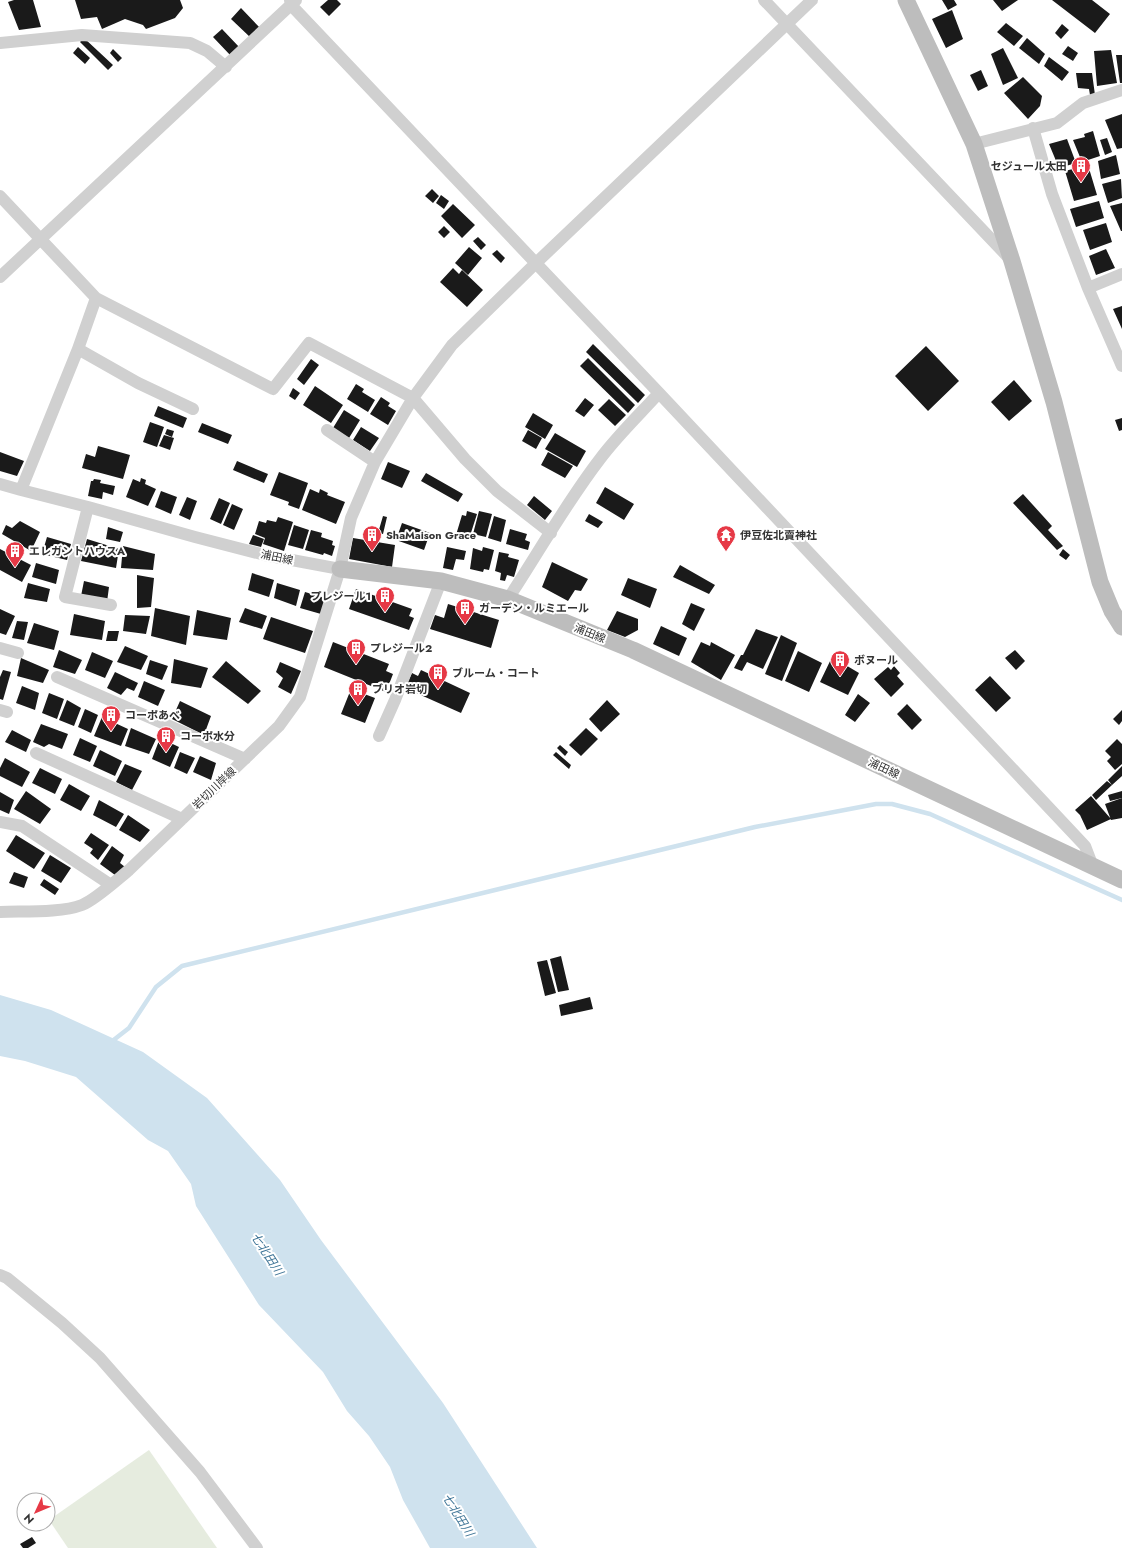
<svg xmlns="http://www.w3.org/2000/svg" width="1122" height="1548" font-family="Jost,'Noto Sans JP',sans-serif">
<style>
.green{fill:#e6ecdf}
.water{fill:#cfe2ee}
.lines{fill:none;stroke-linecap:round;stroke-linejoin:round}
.stream{stroke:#cfe2ee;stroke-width:4.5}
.building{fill:#1a1a1a}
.street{stroke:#d0d0d0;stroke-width:12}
.secondary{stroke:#bdbdbd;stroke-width:17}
.labels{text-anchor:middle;stroke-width:4;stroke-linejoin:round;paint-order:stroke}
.poi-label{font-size:11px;font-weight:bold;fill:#333;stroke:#fff;text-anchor:start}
.street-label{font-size:11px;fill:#333;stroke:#fff}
.water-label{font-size:12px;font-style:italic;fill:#3f7597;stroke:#fff}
</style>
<rect width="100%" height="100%" fill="#fff"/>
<path class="green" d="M 149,1450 L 217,1548 L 68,1548 L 49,1520 Z"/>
<path class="water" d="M 0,995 L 51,1010 L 143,1052 L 207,1098 L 280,1180 L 321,1240 L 443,1403 L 537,1548 L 430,1548 L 403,1500 L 390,1467 L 369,1436 L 347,1411 L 323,1372 L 259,1305 L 196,1206 L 191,1184 L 168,1151 L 148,1140 L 76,1077 L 25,1061 L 0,1056 Z"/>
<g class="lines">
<path class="stream" d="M 111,1042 L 129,1028 L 156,987 L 182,966 L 755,827 L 876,804 L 892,804 L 930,814 L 1122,900"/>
</g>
<path class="building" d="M 14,0 L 33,0 L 41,27 L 19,30 L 8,2 Z
M 75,0 L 180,0 L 183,8 L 175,18 L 146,29 L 143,25 L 125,19 L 102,29 L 97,17 L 81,19 Z
M 328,0 L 337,0 L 341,4 L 329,16 L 320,7 Z
M 942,0 L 954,0 L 957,5 L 948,10 Z
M 993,0 L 1018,0 L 1002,11 Z
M 1052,0 L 1092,0 L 1110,14 L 1095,33 Z
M 241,8 L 261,29 L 251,38 L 231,19 Z
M 952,10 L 963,39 L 946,48 L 932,19 Z
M 1006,23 L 1023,36 L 1014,46 L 997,32 Z
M 1062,24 L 1069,30 L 1061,39 L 1055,33 Z
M 222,29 L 240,48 L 231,56 L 213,37 Z
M 84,38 L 113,65 L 108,70 L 80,42 Z
M 1027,38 L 1045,54 L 1039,64 L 1019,48 Z
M 1068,46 L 1078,53 L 1073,61 L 1062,54 Z
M 78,47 L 90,58 L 85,64 L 73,53 Z
M 1003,48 L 1018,78 L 1003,85 L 991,54 Z
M 113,49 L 122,58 L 118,62 L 110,53 Z
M 1111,50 L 1117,83 L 1097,86 L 1094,51 Z
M 1116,55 L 1122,55 L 1122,83 L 1120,83 Z
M 1049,57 L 1069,72 L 1062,81 L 1044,66 Z
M 981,70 L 988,86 L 978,91 L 970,75 Z
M 1076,73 L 1092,73 L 1095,95 L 1090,95 L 1089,89 L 1078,88 Z
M 1023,77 L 1042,96 L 1040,106 L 1028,119 L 1004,93 Z
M 1122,114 L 1122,148 L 1117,149 L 1105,120 Z
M 1093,131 L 1100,156 L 1082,162 L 1073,140 L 1085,137 L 1084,134 Z
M 1107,138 L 1112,152 L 1105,155 L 1100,140 Z
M 1067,139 L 1076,163 L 1059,168 L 1049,144 Z
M 1116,155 L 1120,174 L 1101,179 L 1098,161 Z
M 1088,165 L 1097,195 L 1074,201 L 1065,171 Z
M 1121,179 L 1122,198 L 1108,203 L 1102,184 Z
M 432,189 L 439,196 L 433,203 L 425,196 Z
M 441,195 L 449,201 L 444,209 L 436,203 Z
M 1099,201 L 1104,218 L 1076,227 L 1070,209 Z
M 1122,203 L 1122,231 L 1121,231 L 1110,206 Z
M 453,204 L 475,225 L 462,238 L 441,216 Z
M 1106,223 L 1112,242 L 1090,250 L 1083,230 Z
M 444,226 L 450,232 L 444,238 L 438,232 Z
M 478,237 L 486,245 L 481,250 L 473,241 Z
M 469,247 L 482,258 L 468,275 L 455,263 Z
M 1106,249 L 1115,268 L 1096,275 L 1089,256 Z
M 497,250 L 505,258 L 501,263 L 492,254 Z
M 453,268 L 459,274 L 462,270 L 483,290 L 467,307 L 440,282 Z
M 1122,306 L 1122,329 L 1113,309 Z
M 593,344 L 645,395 L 638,403 L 586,352 Z
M 926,346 L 959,381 L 928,411 L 895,376 Z
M 588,358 L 635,405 L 628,413 L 580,366 Z
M 311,359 L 319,365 L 304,385 L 297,379 Z
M 1014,380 L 1032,401 L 1009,421 L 991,402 Z
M 356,384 L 364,389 L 362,392 L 375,400 L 368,412 L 347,399 Z
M 315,386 L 343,405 L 331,423 L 303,405 Z
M 293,388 L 300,393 L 295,400 L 289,396 Z
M 381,397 L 390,403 L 388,406 L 396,411 L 388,425 L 370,414 Z
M 585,398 L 594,405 L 584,417 L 575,411 Z
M 609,399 L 626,415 L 615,426 L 598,410 Z
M 158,406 L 187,418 L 183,428 L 154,416 Z
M 344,410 L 360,420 L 349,438 L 333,428 Z
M 533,413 L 553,425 L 545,439 L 525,427 Z
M 1122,418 L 1122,430 L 1119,431 L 1115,420 Z
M 150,422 L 164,427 L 157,447 L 143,442 Z
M 202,423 L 232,435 L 228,444 L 198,432 Z
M 361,427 L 379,438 L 370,451 L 353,440 Z
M 167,429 L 174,431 L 172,437 L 165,434 Z
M 528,430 L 542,438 L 536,449 L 522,441 Z
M 555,433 L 586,451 L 577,467 L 545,449 Z
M 164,435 L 174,438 L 170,450 L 159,446 Z
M 98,446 L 130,455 L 123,479 L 82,468 L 86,454 L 95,457 Z
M 0,452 L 24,461 L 17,476 L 0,471 Z
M 548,452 L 573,466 L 565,478 L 541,465 Z
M 237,461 L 268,474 L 264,483 L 233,470 Z
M 388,462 L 410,471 L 402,488 L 381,479 Z
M 279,472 L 308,483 L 299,509 L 288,505 L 289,502 L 270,495 Z
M 426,473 L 463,494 L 458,502 L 421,481 Z
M 141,478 L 146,480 L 145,484 L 156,489 L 148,506 L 126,497 L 133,479 L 140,482 Z
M 94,479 L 101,480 L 100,483 L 115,486 L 113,495 L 103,492 L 102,499 L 88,496 L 91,481 L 93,481 Z
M 605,487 L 634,504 L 624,520 L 596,503 Z
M 310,489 L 319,493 L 320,489 L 328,493 L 327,495 L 345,502 L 336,524 L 302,510 Z
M 161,491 L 177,497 L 171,514 L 155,507 Z
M 1023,494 L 1052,526 L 1048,530 L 1063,546 L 1057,550 L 1013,503 Z
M 534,496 L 552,511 L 545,520 L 527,505 Z
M 187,497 L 197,501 L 190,520 L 179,515 Z
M 219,498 L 230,503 L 221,524 L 210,519 Z
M 232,504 L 243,509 L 234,530 L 223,525 Z
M 467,511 L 477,514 L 469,539 L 456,535 L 462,515 L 466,516 Z
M 479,511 L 492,514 L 486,537 L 473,534 Z
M 589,514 L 603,522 L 598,528 L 585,521 Z
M 383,516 L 387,517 L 383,534 L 378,533 Z
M 494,516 L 506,520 L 501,542 L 488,538 Z
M 278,517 L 293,522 L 284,551 L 263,544 L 265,538 L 255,534 L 259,521 L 266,523 L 267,520 L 276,522 Z
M 20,521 L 40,532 L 31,551 L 2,534 L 6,525 L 12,528 Z
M 402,523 L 430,533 L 424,550 L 396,540 Z
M 294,525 L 309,530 L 303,549 L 288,545 Z
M 108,527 L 123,532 L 120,542 L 106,539 Z
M 510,529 L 527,534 L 525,540 L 530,542 L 528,550 L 506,544 Z
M 311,530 L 322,533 L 321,537 L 333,541 L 332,545 L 335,546 L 332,556 L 324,553 L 323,555 L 305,550 Z
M 253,535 L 264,539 L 261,547 L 249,544 Z
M 47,537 L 71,544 L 67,560 L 42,554 Z
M 353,538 L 395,545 L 392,567 L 349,559 Z
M 87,539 L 119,549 L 116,568 L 81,561 Z
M 123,546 L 155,554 L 153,570 L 121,568 Z
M 447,547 L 466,551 L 464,560 L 456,559 L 453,570 L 443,568 Z
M 483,547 L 494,550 L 489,570 L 484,569 L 483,572 L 470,569 L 473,548 L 482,551 Z
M 0,549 L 31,565 L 22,582 L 0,570 Z
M 1063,549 L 1070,555 L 1066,560 L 1059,555 Z
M 499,552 L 509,554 L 508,557 L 519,560 L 514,577 L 507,575 L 505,581 L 500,580 L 501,573 L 495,571 Z
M 552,562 L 588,579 L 581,591 L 575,590 L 568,601 L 542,587 Z
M 36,563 L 59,570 L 56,584 L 32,577 Z
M 680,565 L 715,585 L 709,594 L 673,577 Z
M 252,573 L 274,580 L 269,597 L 248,590 Z
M 137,575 L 154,578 L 151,607 L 137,608 Z
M 628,578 L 657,589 L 650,608 L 621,595 Z
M 84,581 L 109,587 L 107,602 L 81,596 Z
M 28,583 L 50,589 L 47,602 L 24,598 Z
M 277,583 L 300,590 L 296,606 L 274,598 Z
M 356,589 L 412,609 L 409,616 L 414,618 L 409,630 L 349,609 Z
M 305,592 L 325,598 L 321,614 L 300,608 Z
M 691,603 L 705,609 L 694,631 L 682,624 Z
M 448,604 L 499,620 L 491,648 L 430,629 L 435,615 L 444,618 Z
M 155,608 L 190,616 L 186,645 L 151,636 Z
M 245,608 L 267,616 L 262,629 L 239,622 Z
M 0,609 L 15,616 L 6,635 L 0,633 Z
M 197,610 L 231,618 L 227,640 L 193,635 Z
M 617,611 L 638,619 L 638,630 L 625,637 L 607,630 Z
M 74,614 L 105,621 L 102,640 L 70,635 Z
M 125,615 L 150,616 L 146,634 L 123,631 Z
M 271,617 L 313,631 L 305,653 L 263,639 Z
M 17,621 L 28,622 L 24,640 L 12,638 Z
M 34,623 L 59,631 L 54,650 L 27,643 Z
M 661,626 L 687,638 L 679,656 L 653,644 Z
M 756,629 L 778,637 L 763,669 L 747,662 L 742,671 L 734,668 L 741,655 L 743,655 Z
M 108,631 L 119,631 L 117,641 L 106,641 Z
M 781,635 L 797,643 L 782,681 L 765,674 Z
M 333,642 L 389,664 L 386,671 L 393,674 L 386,692 L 324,667 Z
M 701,642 L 710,646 L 711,642 L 735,655 L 721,680 L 691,662 Z
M 125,646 L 148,656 L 141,670 L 117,662 Z
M 59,650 L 82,660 L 75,674 L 53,667 Z
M 1015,650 L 1025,661 L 1016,670 L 1005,658 Z
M 798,651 L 822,663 L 809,692 L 785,681 Z
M 92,652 L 113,661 L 105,678 L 85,670 Z
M 832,657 L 859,673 L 848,695 L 820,682 Z
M 21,658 L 49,670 L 43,683 L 17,676 Z
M 174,659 L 208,668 L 201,688 L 171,683 Z
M 150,660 L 168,666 L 162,680 L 146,674 Z
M 226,661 L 261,691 L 248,704 L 212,677 Z
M 280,662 L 301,671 L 291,694 L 278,687 L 283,678 L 276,672 Z
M 894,666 L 900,673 L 897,676 L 904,684 L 891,697 L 874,679 L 888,667 L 891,670 Z
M 3,670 L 11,672 L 3,700 L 0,699 L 0,677 Z
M 421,670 L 470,693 L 461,713 L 405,688 L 412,673 L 418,676 Z
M 115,672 L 138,683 L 134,691 L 127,688 L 121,695 L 107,688 Z
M 990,676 L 1011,698 L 996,712 L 975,690 Z
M 144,681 L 165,690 L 158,706 L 138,697 Z
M 22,686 L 39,693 L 35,710 L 16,703 Z
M 351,689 L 375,698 L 365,723 L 341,714 Z
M 49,693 L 64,699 L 57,719 L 42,713 Z
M 858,694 L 870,703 L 855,722 L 845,715 Z
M 67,700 L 81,708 L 74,726 L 59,720 Z
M 607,700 L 620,714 L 601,732 L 589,719 Z
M 180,701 L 211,716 L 204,735 L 172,719 Z
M 907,704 L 922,720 L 912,730 L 897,714 Z
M 85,709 L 98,715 L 91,733 L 78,727 Z
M 1122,710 L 1122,721 L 1119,725 L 1113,719 Z
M 102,717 L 128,729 L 121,746 L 94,736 Z
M 41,724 L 68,734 L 62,749 L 49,744 L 44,747 L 33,742 Z
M 131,728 L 156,739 L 149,754 L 125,746 Z
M 586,728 L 598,739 L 581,756 L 569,745 Z
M 12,730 L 31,740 L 26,752 L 5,742 Z
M 80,738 L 97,746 L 90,762 L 73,755 Z
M 160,738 L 179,747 L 170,767 L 152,759 Z
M 1117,739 L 1122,744 L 1122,764 L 1115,770 L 1107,761 L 1111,757 L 1105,751 Z
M 560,745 L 568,752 L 565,756 L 557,748 Z
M 100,750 L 122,761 L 115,776 L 93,766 Z
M 180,752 L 195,758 L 187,774 L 174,768 Z
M 556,752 L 571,765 L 569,769 L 553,755 Z
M 200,756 L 216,763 L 211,780 L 193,772 Z
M 5,758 L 30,772 L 22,787 L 0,776 L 0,768 Z
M 125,764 L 142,771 L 132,790 L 116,782 Z
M 1122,766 L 1122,776 L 1112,785 L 1108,780 Z
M 40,768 L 62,779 L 55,794 L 32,783 Z
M 1107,781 L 1112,785 L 1096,800 L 1092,795 Z
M 69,784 L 90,796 L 81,811 L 60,800 Z
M 26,791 L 51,809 L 40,824 L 14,809 Z
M 1122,791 L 1122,798 L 1110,801 L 1108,795 Z
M 0,792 L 14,800 L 9,814 L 0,810 Z
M 1091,796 L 1111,819 L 1087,830 L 1080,815 L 1075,810 Z
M 1122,798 L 1122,818 L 1111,820 L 1105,804 Z
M 99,800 L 124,814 L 116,827 L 93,815 Z
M 128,815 L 150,830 L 140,842 L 119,830 Z
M 91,833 L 109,845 L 98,860 L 90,853 L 93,849 L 84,843 Z
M 16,835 L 45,853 L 34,869 L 6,851 Z
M 112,846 L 124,855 L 120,863 L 125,867 L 115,875 L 100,864 Z
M 50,855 L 71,868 L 61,883 L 41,871 Z
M 14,872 L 28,877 L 24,888 L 9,883 Z
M 44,879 L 59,889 L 55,895 L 40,885 Z
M 561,956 L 569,990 L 558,992 L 550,959 Z
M 547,960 L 556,993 L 545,996 L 537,962 Z
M 590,997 L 593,1009 L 561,1016 L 559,1005 Z
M 32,1537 L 36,1543 L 28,1548 L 23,1548 L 20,1544 Z"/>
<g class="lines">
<path class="street" d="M 290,0 L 291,5 L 659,393 L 1085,846 L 1093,867
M 764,0 L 1009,258
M 0,43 L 82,35 L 190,43 L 207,51 L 226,67
M 1033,128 L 1052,194 L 1088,288 L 1122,366
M 974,144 L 1057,123 L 1083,103 L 1122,90
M 0,196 L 96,298 L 273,389 L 309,343 L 413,398 L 465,459 L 497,491 L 551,533
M 0,277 L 296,0
M 1088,288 L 1122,274
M 78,349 L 138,383 L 193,409
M 327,430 L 375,462
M 0,484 L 21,490 L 88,507 L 195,537 L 265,555 L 340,569
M 21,490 L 78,349 L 96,298
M 88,507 L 65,597 L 111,605
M 508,599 C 539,552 566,503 600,459 C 617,436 640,414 659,393
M 0,648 L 18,653
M 57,677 L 245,759
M 0,710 L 7,712
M 379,736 L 395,700 L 441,581
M 36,753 L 182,819
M 0,822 L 22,826 L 111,885
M 0,912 C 24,911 61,913 82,905 C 95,900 118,879 129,870 L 279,726 L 300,697 L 340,569 L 351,518 L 375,462 L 413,398 L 452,345 L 536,263 L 812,0
M 0,1275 L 7,1278 L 62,1323 L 100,1358 L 200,1472 L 257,1548"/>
<path class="secondary" d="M 906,0 L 974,144 L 1012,261 L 1054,402 L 1100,582 L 1112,611 L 1122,627
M 340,569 L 441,581 L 508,599 L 633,650 L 1122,880"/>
</g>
<defs>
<g id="building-pin" transform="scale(1)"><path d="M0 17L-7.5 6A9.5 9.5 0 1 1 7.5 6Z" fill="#e63946" stroke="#fff"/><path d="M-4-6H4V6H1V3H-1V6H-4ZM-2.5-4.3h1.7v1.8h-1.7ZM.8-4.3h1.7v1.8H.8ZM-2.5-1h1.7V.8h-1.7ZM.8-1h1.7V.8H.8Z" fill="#fff"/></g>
<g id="temple-pin" transform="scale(1)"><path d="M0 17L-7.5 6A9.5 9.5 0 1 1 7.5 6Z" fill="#e63946" stroke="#fff"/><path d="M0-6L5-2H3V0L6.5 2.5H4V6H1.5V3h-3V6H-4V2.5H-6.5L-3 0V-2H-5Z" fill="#fff"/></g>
</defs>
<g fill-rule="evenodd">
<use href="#building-pin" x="1081" y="166"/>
<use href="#building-pin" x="372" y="535"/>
<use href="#temple-pin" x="726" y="535"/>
<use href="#building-pin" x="15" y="551"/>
<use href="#building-pin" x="385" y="596"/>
<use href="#building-pin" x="465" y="608"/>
<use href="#building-pin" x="356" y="648"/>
<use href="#building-pin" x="840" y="660"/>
<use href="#building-pin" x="438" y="673"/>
<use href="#building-pin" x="358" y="689"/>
<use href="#building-pin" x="111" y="715"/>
<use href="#building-pin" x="166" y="736"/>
</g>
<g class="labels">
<g class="poi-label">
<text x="1067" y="170" text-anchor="end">セジュール太田</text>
<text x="386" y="539">ShaMaison Grace</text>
<text x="740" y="539">伊豆佐北賣神社</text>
<text x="29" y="555">エレガントハウスA</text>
<text x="371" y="600" text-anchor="end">プレジール1</text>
<text x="479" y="612">ガーデン・ルミエール</text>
<text x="370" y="652">プレジール2</text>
<text x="854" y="664">ボヌール</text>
<text x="452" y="677">ブルーム・コート</text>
<text x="372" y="693">ブリオ岩切</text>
<text x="125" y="719">コーポあべ</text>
<text x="180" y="740">コーポ水分</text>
</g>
<g class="street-label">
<text transform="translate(277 557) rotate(12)" y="4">浦田線</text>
<text transform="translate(590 633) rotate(22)" y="4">浦田線</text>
<text transform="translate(884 768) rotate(25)" y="4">浦田線</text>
<text transform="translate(214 788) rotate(-44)" y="4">岩切川岸線</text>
</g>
<g class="water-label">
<text transform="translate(267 1254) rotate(57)" y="4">七北田川</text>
<text transform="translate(458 1515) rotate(58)" y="4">七北田川</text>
</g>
</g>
<g transform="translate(36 1512) rotate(226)"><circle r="19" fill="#ffffff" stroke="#adadad"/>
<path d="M0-3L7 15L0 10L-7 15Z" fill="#e63946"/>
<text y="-6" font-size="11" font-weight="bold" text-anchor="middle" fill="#333333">N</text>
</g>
</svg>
